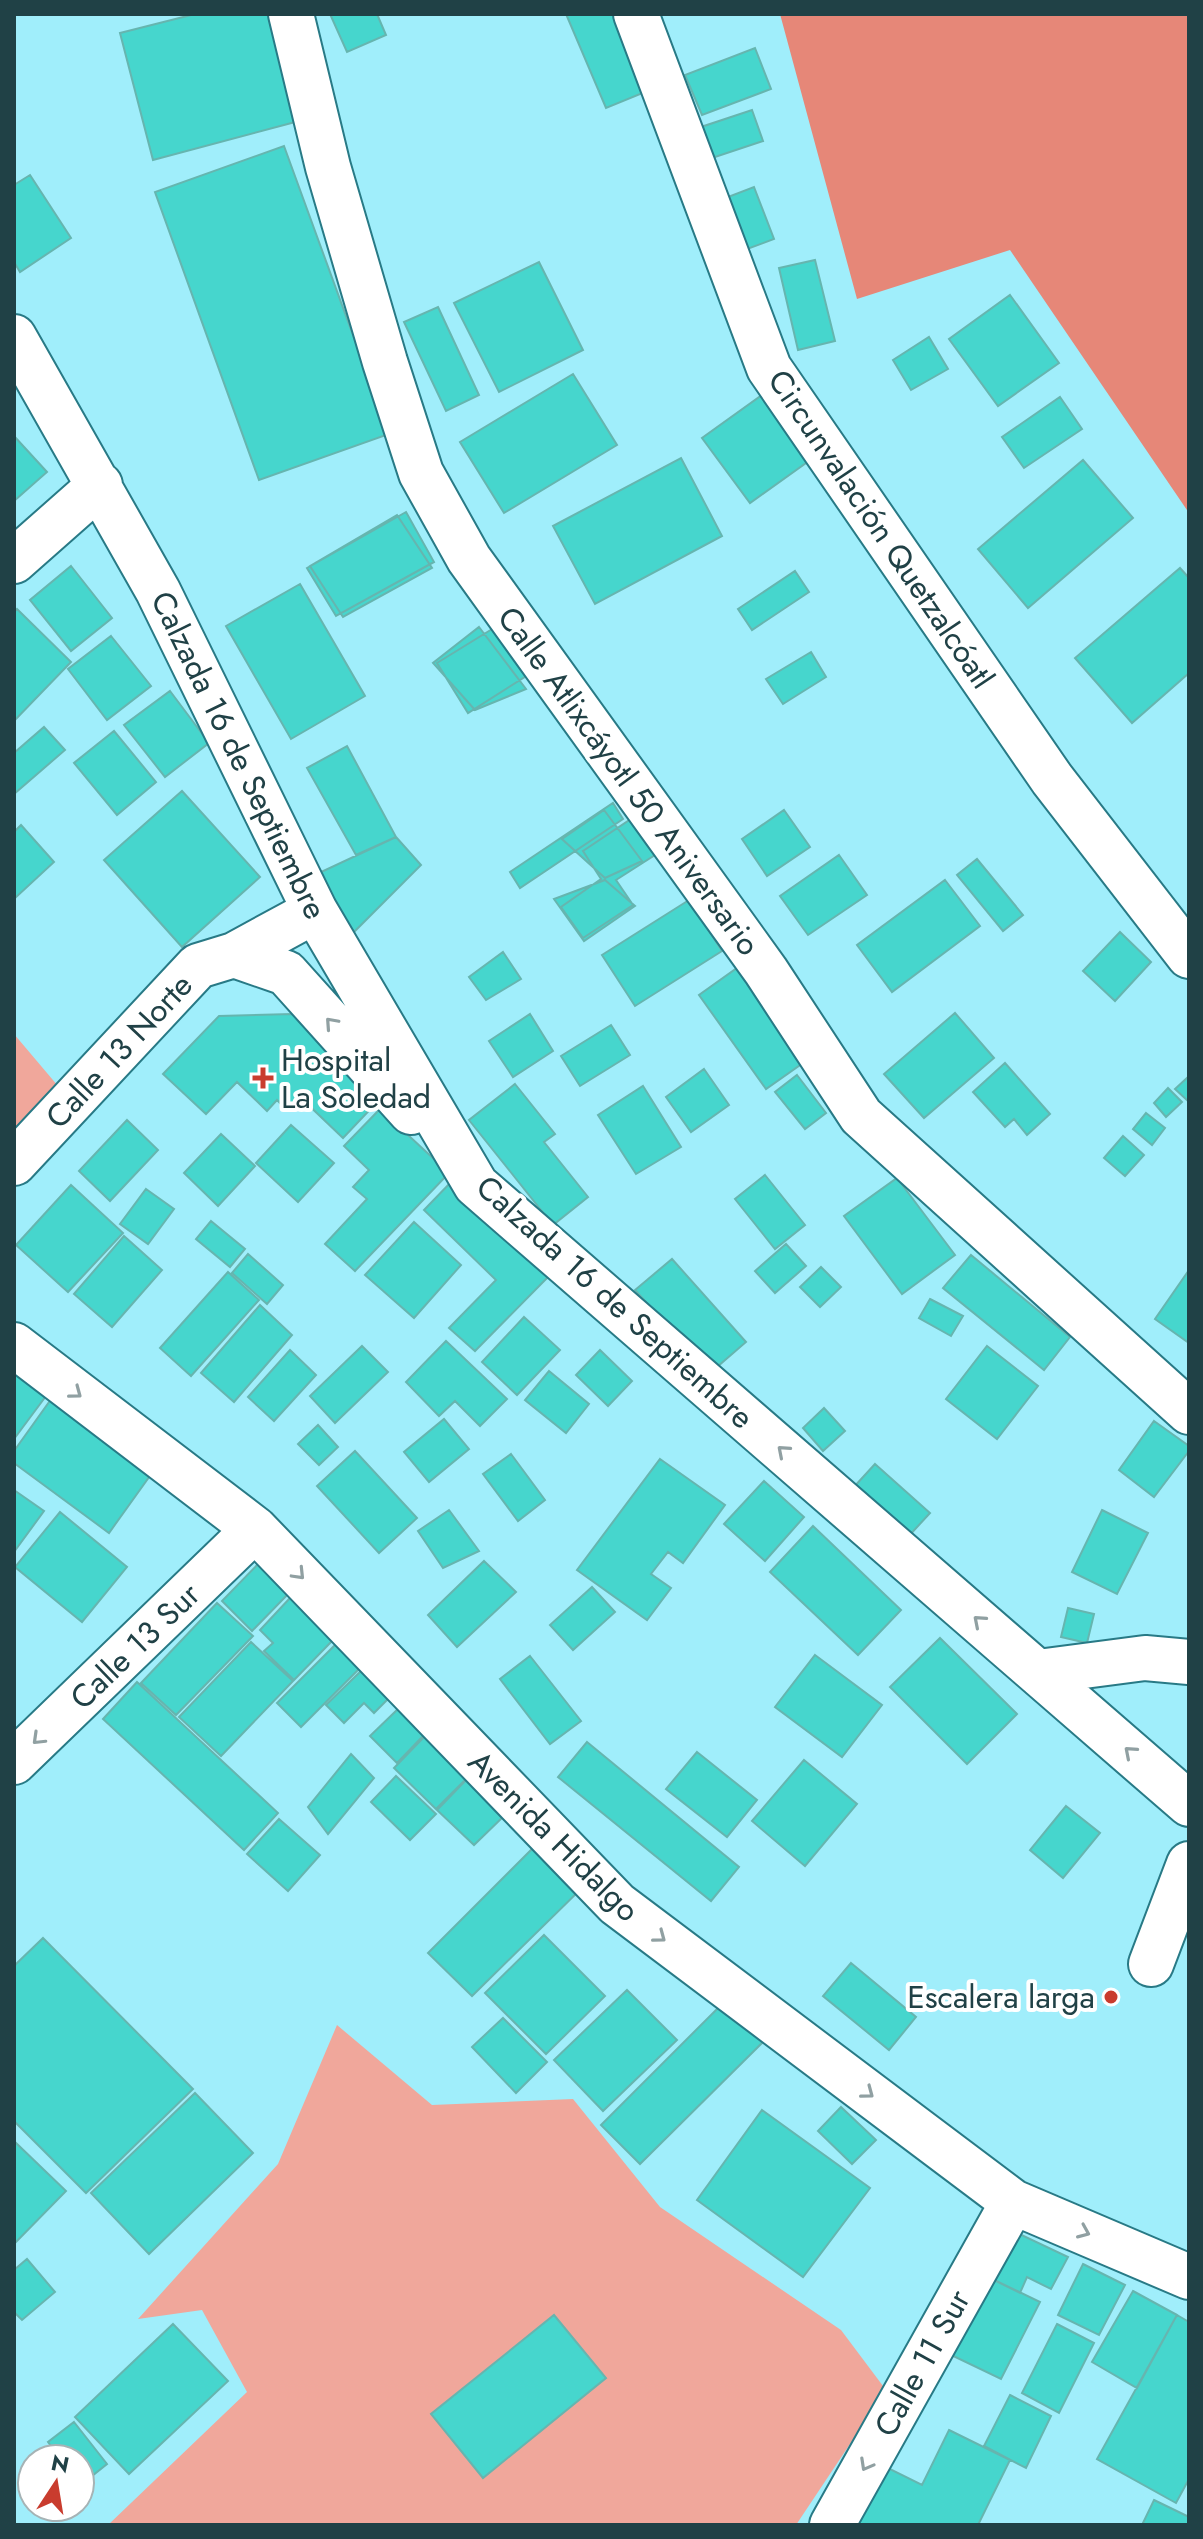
<svg xmlns="http://www.w3.org/2000/svg" width="1203" height="2539" font-family="Jost,sans-serif">
<style>
.green{fill:#f0a79b}
.forest{fill:#e68778}
.building{fill:#46d6cd;stroke:#66b5af;stroke-width:2}
.lines{fill:none;stroke-linecap:round;stroke-linejoin:round}
.minor-casing{stroke:#287a86;stroke-width:48}
.minor{stroke:#fff;stroke-width:44}
.oneway{stroke:#90a0a2}
.poi-dot{fill:#c93c2e;stroke:#fff;stroke-width:3}
.labels{text-anchor:middle;stroke-width:8;stroke-linejoin:round;paint-order:stroke}
.street-label{font-size:32px;fill:#204146;stroke:#fff}
.poi-label{font-size:32px;fill:#204146;stroke:#fff;text-anchor:start}
</style>
<rect width="100%" height="100%" fill="#a0eefb"/>
<path class="green" d="M 14,1034 L 58,1086 L 14,1129 Z
M 337,2025 L 432,2105 L 573,2099 L 660,2207 L 841,2330 L 886,2390 L 796,2525 L 108,2525 L 247,2392 L 202,2310 L 138,2319 L 278,2164 Z"/>
<path class="forest" d="M 780,14 L 1189,14 L 1189,513 L 1010,250 L 857,299 Z"/>
<path class="building" d="M 195,14 L 270,14 L 299,121 L 153,160 L 120,33 Z
M 330,14 L 377,14 L 386,35 L 347,52 Z
M 566,14 L 619,14 L 650,90 L 606,108 Z
M 755,48 L 771,89 L 702,115 L 685,75 Z
M 752,110 L 763,141 L 709,159 L 698,128 Z
M 284,146 L 389,434 L 259,480 L 155,192 Z
M 30,175 L 71,238 L 20,272 L 14,262 L 14,185 Z
M 754,187 L 774,239 L 739,252 L 720,200 Z
M 815,260 L 835,341 L 798,350 L 779,268 Z
M 539,262 L 583,350 L 499,392 L 454,303 Z
M 1010,295 L 1059,363 L 998,406 L 949,339 Z
M 438,307 L 479,395 L 446,411 L 404,322 Z
M 929,337 L 948,369 L 911,390 L 893,360 Z
M 573,374 L 617,445 L 504,513 L 460,442 Z
M 766,392 L 813,458 L 750,503 L 702,438 Z
M 1060,397 L 1082,429 L 1024,468 L 1002,437 Z
M 14,436 L 47,472 L 14,501 Z
M 681,458 L 722,536 L 595,604 L 553,526 Z
M 1083,460 L 1133,518 L 1028,608 L 978,549 Z
M 406,512 L 434,562 L 336,616 L 307,568 Z
M 397,515 L 432,568 L 343,617 L 310,566 Z
M 71,566 L 112,618 L 71,651 L 30,600 Z
M 1180,568 L 1189,578 L 1189,673 L 1132,723 L 1075,658 Z
M 795,571 L 809,592 L 752,630 L 738,609 Z
M 300,584 L 365,696 L 291,739 L 226,626 Z
M 17,609 L 71,662 L 14,721 L 14,612 Z
M 497,626 L 528,675 L 468,713 L 437,663 Z
M 479,627 L 526,689 L 475,710 L 433,663 Z
M 111,636 L 151,686 L 107,720 L 68,669 Z
M 811,652 L 826,677 L 783,704 L 766,679 Z
M 170,691 L 209,743 L 165,777 L 124,725 Z
M 44,727 L 65,750 L 14,794 L 14,753 Z
M 114,731 L 156,782 L 117,815 L 74,763 Z
M 347,746 L 396,837 L 356,855 L 307,768 Z
M 182,791 L 260,877 L 182,947 L 104,860 Z
M 613,803 L 623,819 L 520,888 L 510,872 Z
M 604,810 L 642,861 L 605,878 L 562,839 Z
M 784,810 L 810,847 L 767,876 L 742,839 Z
M 631,819 L 655,855 L 616,880 L 633,905 L 583,938 L 561,907 L 601,879 L 583,851 Z
M 21,825 L 54,862 L 14,899 L 14,832 Z
M 396,837 L 421,865 L 352,934 L 319,873 Z
M 839,855 L 867,895 L 808,935 L 780,896 Z
M 977,859 L 1023,915 L 1003,931 L 957,875 Z
M 605,880 L 635,906 L 584,941 L 554,899 Z
M 945,880 L 980,926 L 892,992 L 857,945 Z
M 689,900 L 722,951 L 635,1006 L 602,955 Z
M 1120,932 L 1151,962 L 1115,1001 L 1083,971 Z
M 503,952 L 521,979 L 486,1000 L 469,977 Z
M 737,968 L 803,1063 L 766,1089 L 699,995 Z
M 955,1013 L 994,1058 L 924,1118 L 884,1074 Z
M 292,1014 L 380,1099 L 343,1138 L 300,1097 L 287,1110 L 277,1100 L 267,1111 L 237,1082 L 206,1114 L 163,1074 L 219,1016 Z
M 530,1014 L 553,1051 L 513,1077 L 489,1041 Z
M 611,1025 L 630,1055 L 580,1086 L 561,1056 Z
M 1005,1063 L 1050,1114 L 1027,1135 L 1014,1119 L 1005,1127 L 973,1092 Z
M 704,1069 L 729,1105 L 691,1132 L 666,1097 Z
M 797,1075 L 826,1113 L 805,1129 L 775,1092 Z
M 1189,1076 L 1189,1102 L 1175,1089 Z
M 515,1084 L 555,1134 L 544,1142 L 588,1197 L 553,1225 L 469,1120 Z
M 643,1086 L 681,1147 L 636,1174 L 598,1115 Z
M 1168,1088 L 1182,1102 L 1166,1117 L 1154,1103 Z
M 380,1109 L 449,1173 L 355,1271 L 325,1244 L 367,1199 L 353,1187 L 369,1170 L 344,1146 Z
M 1146,1113 L 1165,1128 L 1152,1145 L 1133,1129 Z
M 127,1120 L 158,1150 L 110,1201 L 79,1171 Z
M 291,1125 L 334,1163 L 298,1202 L 256,1163 Z
M 221,1134 L 255,1166 L 218,1206 L 184,1173 Z
M 1123,1136 L 1144,1155 L 1125,1176 L 1104,1158 Z
M 765,1175 L 805,1225 L 775,1249 L 735,1199 Z
M 897,1178 L 955,1255 L 902,1294 L 844,1216 Z
M 454,1179 L 551,1274 L 475,1351 L 449,1328 L 496,1280 L 424,1210 Z
M 71,1185 L 123,1233 L 68,1292 L 16,1245 Z
M 146,1189 L 174,1209 L 148,1244 L 120,1224 Z
M 211,1221 L 245,1249 L 230,1267 L 196,1239 Z
M 414,1222 L 461,1265 L 414,1318 L 365,1275 Z
M 124,1236 L 162,1270 L 112,1327 L 74,1294 Z
M 786,1244 L 806,1266 L 775,1293 L 755,1271 Z
M 248,1254 L 283,1285 L 267,1304 L 232,1273 Z
M 971,1255 L 1070,1337 L 1044,1370 L 943,1288 Z
M 672,1259 L 746,1342 L 710,1373 L 635,1290 Z
M 821,1267 L 841,1287 L 820,1307 L 800,1287 Z
M 1189,1270 L 1189,1343 L 1155,1319 Z
M 228,1272 L 259,1300 L 191,1376 L 160,1348 Z
M 930,1299 L 963,1316 L 951,1336 L 919,1318 Z
M 260,1305 L 292,1335 L 234,1402 L 201,1373 Z
M 524,1317 L 560,1350 L 517,1395 L 482,1362 Z
M 446,1341 L 507,1399 L 480,1426 L 455,1401 L 439,1416 L 406,1382 Z
M 362,1346 L 388,1372 L 335,1423 L 310,1396 Z
M 987,1346 L 1038,1386 L 997,1439 L 946,1399 Z
M 290,1350 L 316,1375 L 274,1421 L 248,1397 Z
M 600,1350 L 632,1381 L 608,1406 L 576,1375 Z
M 549,1371 L 589,1404 L 566,1433 L 525,1400 Z
M 14,1372 L 46,1396 L 14,1439 Z
M 57,1391 L 157,1466 L 109,1533 L 14,1463 L 14,1451 Z
M 824,1408 L 845,1431 L 823,1451 L 803,1428 Z
M 444,1419 L 469,1449 L 429,1482 L 404,1452 Z
M 1154,1421 L 1189,1446 L 1189,1451 L 1154,1497 L 1119,1470 Z
M 318,1425 L 338,1447 L 319,1465 L 298,1444 Z
M 355,1451 L 417,1518 L 379,1553 L 317,1486 Z
M 511,1454 L 545,1500 L 518,1521 L 483,1474 Z
M 660,1459 L 725,1505 L 683,1563 L 668,1552 L 651,1574 L 671,1588 L 647,1620 L 577,1570 Z
M 875,1464 L 930,1513 L 907,1538 L 853,1488 Z
M 764,1481 L 804,1517 L 765,1561 L 724,1524 Z
M 14,1490 L 44,1511 L 14,1552 Z
M 449,1510 L 479,1551 L 443,1568 L 418,1531 Z
M 1102,1510 L 1148,1533 L 1117,1594 L 1072,1572 Z
M 60,1512 L 127,1567 L 82,1622 L 15,1567 Z
M 813,1526 L 901,1610 L 858,1655 L 770,1572 Z
M 262,1560 L 292,1590 L 252,1631 L 222,1601 Z
M 484,1561 L 516,1592 L 457,1647 L 428,1615 Z
M 592,1587 L 615,1612 L 573,1650 L 550,1625 Z
M 290,1598 L 333,1640 L 294,1680 L 264,1651 L 273,1643 L 260,1630 Z
M 217,1603 L 253,1636 L 176,1715 L 141,1683 Z
M 1068,1608 L 1094,1614 L 1087,1643 L 1061,1637 Z
M 940,1638 L 1017,1714 L 967,1764 L 890,1687 Z
M 251,1642 L 293,1681 L 221,1756 L 179,1717 Z
M 336,1644 L 360,1668 L 301,1727 L 277,1703 Z
M 815,1655 L 882,1705 L 842,1757 L 775,1707 Z
M 530,1656 L 581,1721 L 550,1744 L 500,1679 Z
M 362,1670 L 390,1697 L 374,1713 L 364,1703 L 344,1723 L 326,1705 Z
M 137,1682 L 278,1813 L 244,1850 L 103,1719 Z
M 399,1708 L 424,1735 L 397,1763 L 370,1736 Z
M 425,1736 L 468,1777 L 436,1809 L 394,1768 Z
M 587,1742 L 739,1867 L 711,1901 L 558,1777 Z
M 697,1752 L 757,1800 L 727,1837 L 666,1789 Z
M 351,1754 L 374,1778 L 328,1834 L 308,1807 Z
M 804,1760 L 857,1804 L 805,1866 L 752,1821 Z
M 396,1776 L 436,1814 L 410,1840 L 371,1802 Z
M 468,1778 L 506,1814 L 474,1845 L 437,1810 Z
M 1066,1806 L 1100,1833 L 1063,1878 L 1030,1850 Z
M 279,1819 L 320,1855 L 288,1891 L 247,1854 Z
M 542,1839 L 587,1883 L 472,1996 L 428,1953 Z
M 544,1935 L 605,1996 L 546,2054 L 485,1993 Z
M 43,1938 L 193,2089 L 86,2193 L 14,2121 L 14,1966 Z
M 851,1963 L 916,2017 L 889,2050 L 823,1996 Z
M 627,1990 L 677,2040 L 603,2111 L 554,2060 Z
M 720,2006 L 768,2037 L 640,2164 L 601,2125 Z
M 503,2018 L 547,2062 L 516,2093 L 472,2047 Z
M 195,2093 L 253,2153 L 149,2254 L 91,2193 Z
M 841,2107 L 876,2140 L 852,2164 L 818,2131 Z
M 762,2110 L 870,2188 L 803,2277 L 697,2200 Z
M 14,2141 L 66,2191 L 14,2244 Z
M 1009,2229 L 1068,2257 L 1051,2289 L 1027,2277 L 1020,2293 L 986,2276 Z
M 27,2259 L 55,2292 L 22,2320 L 14,2312 L 14,2270 Z
M 1083,2264 L 1125,2285 L 1099,2335 L 1058,2315 Z
M 986,2276 L 1040,2302 L 1001,2379 L 947,2353 Z
M 1133,2291 L 1177,2315 L 1137,2388 L 1092,2362 Z
M 554,2315 L 606,2378 L 483,2478 L 431,2414 Z
M 1177,2315 L 1189,2322 L 1189,2479 L 1176,2503 L 1097,2459 Z
M 173,2324 L 228,2381 L 129,2474 L 75,2417 Z
M 1057,2324 L 1094,2343 L 1059,2413 L 1022,2393 Z
M 1010,2395 L 1051,2416 L 1026,2468 L 984,2446 Z
M 74,2422 L 107,2464 L 82,2484 L 80,2459 L 61,2459 L 48,2442 Z
M 949,2430 L 1010,2460 L 978,2525 L 855,2525 L 884,2466 L 922,2485 Z
M 1154,2500 L 1189,2517 L 1189,2525 L 1142,2525 Z"/>
<g class="lines">
<g class="minor-casing">
<path id="minor" d="M 291,14 L 328,167 L 385,362 L 421,473 L 469,559 L 766,971 L 861,1116 L 1189,1412
M 636,14 L 769,368 L 1052,779 L 1189,956
M 14,337 L 158,591 L 315,911 L 476,1185 L 1189,1804
M 14,561 L 100,485
M 234,955 L 286,973 L 411,1112
M 14,1163 L 198,966 L 234,955 L 315,911
M 14,1345 L 255,1529 L 617,1904 L 1013,2202 L 1189,2277
M 1038,1672 L 1145,1658 L 1189,1662
M 14,1762 L 255,1529
M 1151,1964 L 1189,1864
M 832,2525 L 1013,2202"/>
</g>
<use href="#minor" class="minor"/>
</g>
<defs><path id="oneway-chevron" d="M-2-3.5L2.5 0L-2 3.5" fill="none" stroke-width="1.6" stroke-linecap="round" stroke-linejoin="round" transform="scale(2)"/></defs>
<g class="oneway">
<use href="#oneway-chevron" transform="translate(331 1023) rotate(-132)"/>
<use href="#oneway-chevron" transform="translate(76 1393) rotate(37)"/>
<use href="#oneway-chevron" transform="translate(783 1451) rotate(-139)"/>
<use href="#oneway-chevron" transform="translate(299 1574) rotate(46)"/>
<use href="#oneway-chevron" transform="translate(979 1621) rotate(-139)"/>
<use href="#oneway-chevron" transform="translate(38 1739) rotate(136)"/>
<use href="#oneway-chevron" transform="translate(1130 1752) rotate(-139)"/>
<use href="#oneway-chevron" transform="translate(660 1937) rotate(37)"/>
<use href="#oneway-chevron" transform="translate(868 2093) rotate(37)"/>
<use href="#oneway-chevron" transform="translate(1084 2232) rotate(23)"/>
<use href="#oneway-chevron" transform="translate(866 2465) rotate(119)"/>
</g>
<g class="poi-dot">
<path d="M259 1066h8v8h8v8h-8v8h-8v-8h-8v-8h8z"/>
<circle cx="1111" cy="1997" r="8"/>
</g>
<g class="labels">
<g class="street-label">
<text transform="translate(881 529) rotate(56)" y="11">Circunvalación Quetzalcóatl</text>
<text transform="translate(239 755) rotate(64)" y="11">Calzada 16 de Septiembre</text>
<text transform="translate(629 781) rotate(54)" y="11">Calle Atlixcáyotl 50 Aniversario</text>
<text transform="translate(119 1051) rotate(-47)" y="11">Calle 13 Norte</text>
<text transform="translate(615 1302) rotate(42)" y="11">Calzada 16 de Septiembre</text>
<text transform="translate(135 1646) rotate(-44)" y="11">Calle 13 Sur</text>
<text transform="translate(554 1836) rotate(45)" y="11">Avenida Hidalgo</text>
<text transform="translate(922 2363) rotate(-61)" y="11">Calle 11 Sur</text>
</g>
<g class="poi-label">
<text x="281" y="1071">Hospital<tspan x="281" dy="37">La Soledad</tspan></text>
<text x="1095" y="2008" text-anchor="end">Escalera larga</text>
</g>
</g>
<rect width="1203" height="2539" fill="none" stroke="#204146" stroke-width="32"/>
<g transform="translate(56 2483) rotate(12)"><circle r="38" fill="#ffffff" stroke="#a6b3b5" stroke-width="2"/>
<path d="M0-6L14 30L0 20L-14 30Z" fill="#c93c2e"/>
<text y="-12" font-size="22" font-weight="bold" text-anchor="middle" fill="#204146">N</text>
</g>
</svg>
